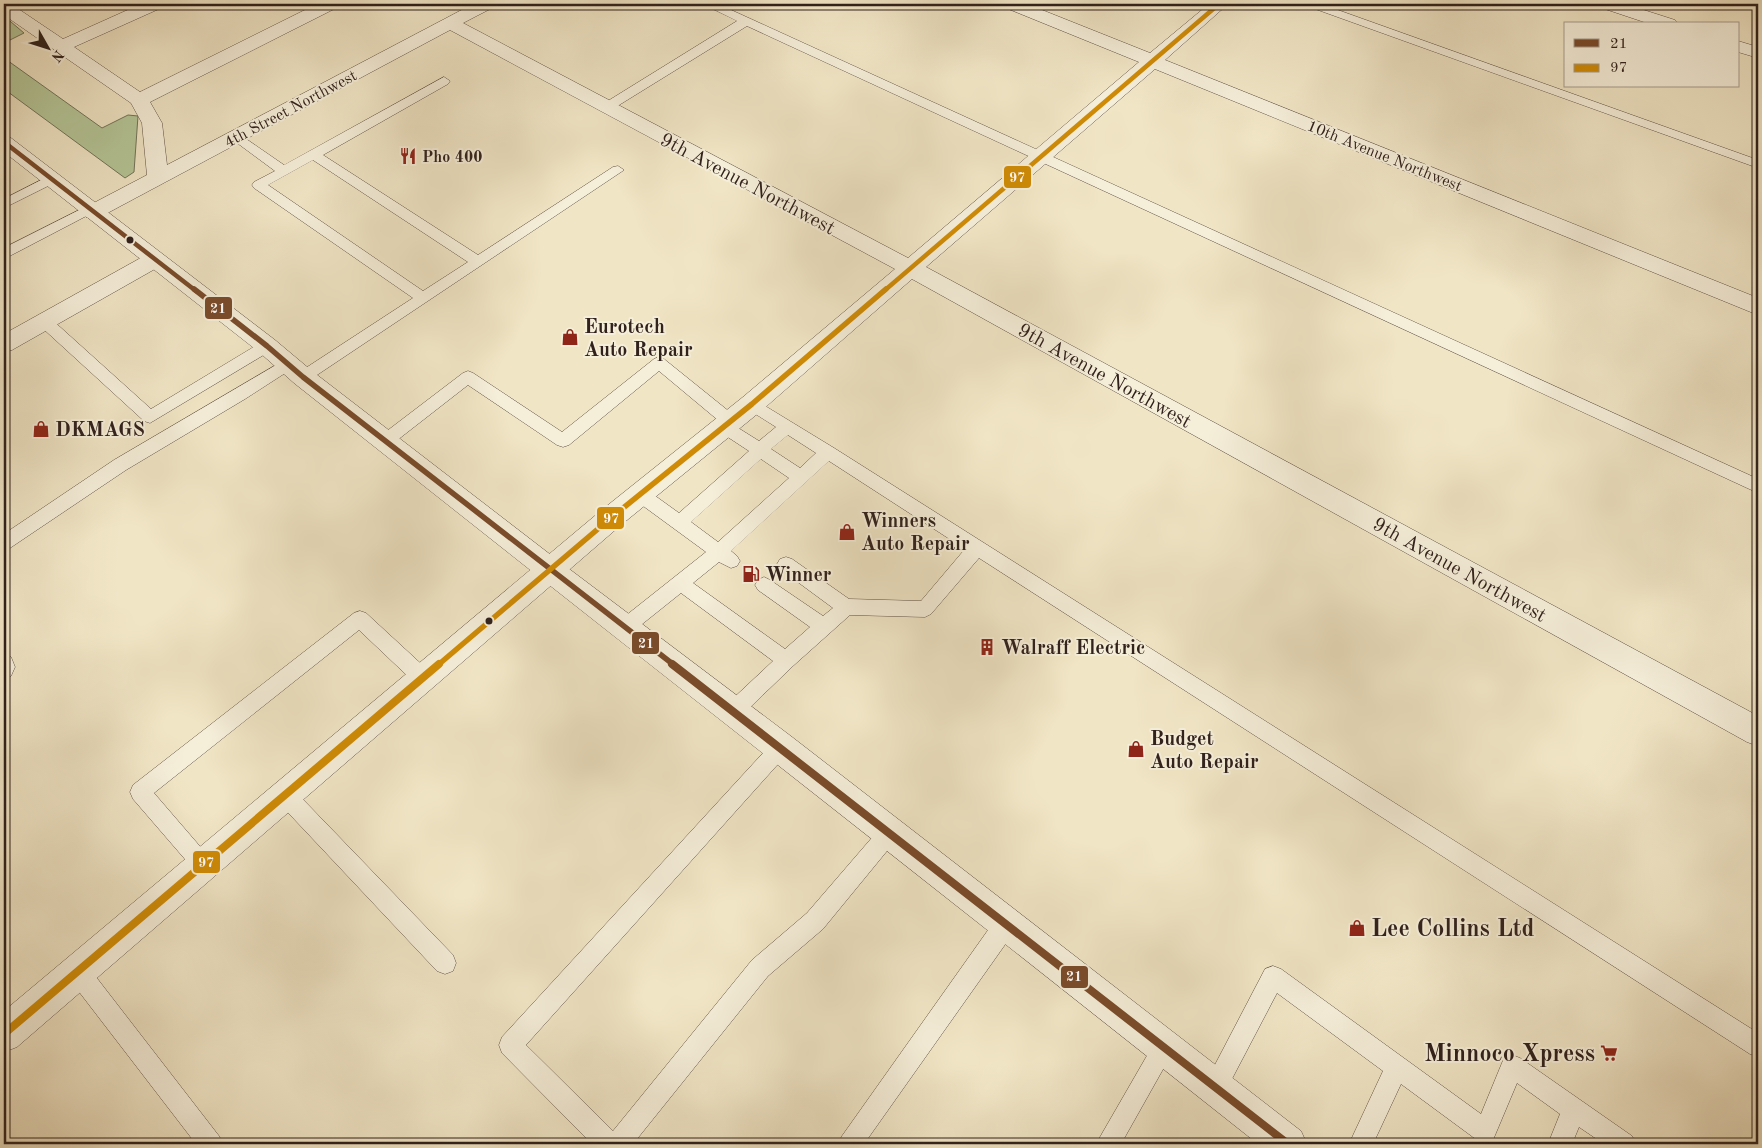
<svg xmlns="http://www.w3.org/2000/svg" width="1762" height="1148" font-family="'Old Standard TT',serif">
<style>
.green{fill:#b5c698;stroke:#72745a}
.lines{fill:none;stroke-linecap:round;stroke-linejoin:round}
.service-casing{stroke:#605246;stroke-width:1}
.minor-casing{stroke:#605246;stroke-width:1}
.tertiary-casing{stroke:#605246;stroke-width:1}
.service{fill:#f5eed9;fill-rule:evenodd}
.minor{fill:#f5eed9;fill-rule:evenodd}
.tertiary{fill:#f5eed9;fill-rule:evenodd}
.bus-1-far2-casing{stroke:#f5eed9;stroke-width:7}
.bus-1-far1-casing{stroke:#f5eed9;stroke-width:9}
.bus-1-casing{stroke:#f5eed9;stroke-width:11}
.bus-2-far2-casing{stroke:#f5eed9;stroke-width:7}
.bus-2-far1-casing{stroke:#f5eed9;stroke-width:9}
.bus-2-casing{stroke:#f5eed9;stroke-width:11}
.bus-1-far2{stroke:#7a4b2a;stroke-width:4.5}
.bus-1-far1{stroke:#7a4b2a;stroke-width:5.5}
.bus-1{stroke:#7a4b2a;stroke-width:8}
.bus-2-far2{stroke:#cf8b06;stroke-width:4.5}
.bus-2-far1{stroke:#cf8b06;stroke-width:5.5}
.bus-2{stroke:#cf8b06;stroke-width:8}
.bus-dot{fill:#30211c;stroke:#f5eed9;stroke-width:2}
.labels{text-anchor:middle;stroke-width:4;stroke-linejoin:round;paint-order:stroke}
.far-street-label{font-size:16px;fill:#30211c;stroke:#f5eed9}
.far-poi-label{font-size:16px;font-weight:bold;fill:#30211c;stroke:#f5eed9;text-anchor:start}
.street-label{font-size:20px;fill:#30211c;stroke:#f5eed9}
.poi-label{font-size:20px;font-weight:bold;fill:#30211c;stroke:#f5eed9;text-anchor:start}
.near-poi-label{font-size:24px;font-weight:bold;fill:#30211c;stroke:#f5eed9;text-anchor:start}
.line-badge{stroke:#f5eed9;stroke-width:2}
.badge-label{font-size:14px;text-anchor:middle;font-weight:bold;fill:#fff}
</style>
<rect width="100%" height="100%" fill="#f0e5c5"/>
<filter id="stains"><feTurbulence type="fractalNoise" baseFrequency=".004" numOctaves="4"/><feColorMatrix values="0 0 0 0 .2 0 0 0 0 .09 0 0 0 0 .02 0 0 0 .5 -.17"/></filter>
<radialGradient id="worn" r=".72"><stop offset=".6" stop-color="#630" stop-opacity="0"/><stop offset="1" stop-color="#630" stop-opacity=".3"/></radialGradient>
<path class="green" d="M 4,16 L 24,33 L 4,43 Z
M 4,58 L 102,128 L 128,115 L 138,116 L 134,172 L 125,178 L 4,89 Z"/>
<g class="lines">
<g class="service-casing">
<path id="service" d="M 703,4 L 718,4 L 1758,479 L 1758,493 L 747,26 L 611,110 L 603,110 L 601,107 L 603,104 L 737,21 Z
M 1305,4 L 1321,4 L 1758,160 L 1758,168 L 1307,6 Z
M 444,77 L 450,81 L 448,84 L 323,155 L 478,255 L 613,167 L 618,166 L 624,170 L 308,381 L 303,383 L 298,381 L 295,377 L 298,373 L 413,298 L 254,188 L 252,185 L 254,182 L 275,171 L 229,137 L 231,134 L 239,134 L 284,165 ZM 313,160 L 468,262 L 423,291 L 268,185 Z
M 51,175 L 58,179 L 56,182 L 4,208 L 4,199 Z
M 89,205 L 94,206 L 96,209 L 94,212 L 4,259 L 4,248 Z
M 44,316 L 49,317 L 151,409 L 262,342 L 267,341 L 272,342 L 274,346 L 272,350 L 150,423 L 144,421 L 39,325 L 37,321 L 39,317 Z
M 659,357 L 664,359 L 736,417 L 738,421 L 735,426 L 759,441 L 776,427 L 746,408 L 744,404 L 746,400 L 752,398 L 834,448 L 1758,1033 L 1758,1057 L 1750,1054 L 979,558 L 931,614 L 925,617 L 850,615 L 793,666 L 740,717 L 733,720 L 726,717 L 723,711 L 726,705 L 773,661 L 681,593 L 631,633 L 625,635 L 619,633 L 616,627 L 619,621 L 706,552 L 635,500 L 633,495 L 635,490 L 641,488 L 647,490 L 679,513 L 749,451 L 717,430 L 715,426 L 719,421 L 659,371 L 569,445 L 563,447 L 557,445 L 468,385 L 391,445 L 385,447 L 379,445 L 377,441 L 379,437 L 463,373 L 468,371 L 473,373 L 562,432 L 654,359 ZM 788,435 L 816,453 L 800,468 L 771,449 ZM 761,459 L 789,478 L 718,542 L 691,522 ZM 829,461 L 965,549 L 921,601 L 849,599 L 792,559 L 786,557 L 780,559 L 777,564 L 780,569 L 833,608 L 823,616 L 770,580 L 764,577 L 758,580 L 755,585 L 758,590 L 810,627 L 785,649 L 693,583 L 719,562 L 731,568 L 737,566 L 740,561 L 737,556 L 731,551 Z
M 288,358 L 293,360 L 296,364 L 293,368 L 245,399 L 126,470 L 10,548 L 4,550 L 4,534 L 114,460 Z
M 360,611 L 366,613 L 430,672 L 432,678 L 430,684 L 423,686 L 416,684 L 359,630 L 154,793 L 210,858 L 213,865 L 210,872 L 203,875 L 196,872 L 133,799 L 130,792 L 133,785 L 354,613 Z
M 4,655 L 11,657 L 15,667 L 11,676 L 4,678 Z
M 781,738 L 788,741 L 791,747 L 788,753 L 526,1045 L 613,1131 L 752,960 L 807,913 L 882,826 L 889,823 L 896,826 L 899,833 L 896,840 L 823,929 L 768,976 L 633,1144 L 592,1144 L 502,1053 L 499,1045 L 502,1037 L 774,741 Z
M 285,785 L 292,788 L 453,955 L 456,963 L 453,971 L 445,974 L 437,971 L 278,802 L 275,795 L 278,788 Z
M 1006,913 L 1014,916 L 1017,924 L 1014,932 L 864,1144 L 838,1144 L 842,1136 L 998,916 Z
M 78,961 L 86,964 L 219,1136 L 223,1144 L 196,1144 L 70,980 L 67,972 L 70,964 Z
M 1273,966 L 1281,969 L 1481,1114 L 1504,1058 L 1512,1055 L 1520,1058 L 1632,1136 L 1636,1144 L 1604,1144 L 1579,1127 L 1572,1144 L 1548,1144 L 1560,1114 L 1517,1083 L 1493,1140 L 1485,1144 L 1477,1140 L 1401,1084 L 1373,1144 L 1349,1144 L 1383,1071 L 1277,993 L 1223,1096 L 1215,1100 L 1207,1096 L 1203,1088 L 1207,1080 L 1265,969 Z
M 1164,1037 L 1172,1040 L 1175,1048 L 1121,1144 L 1096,1144 L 1156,1040 Z"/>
</g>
<g class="minor-casing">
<path id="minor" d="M 4,4 L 11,4 L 63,39 L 141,4 L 164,4 L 161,8 L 74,47 L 140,92 L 317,4 L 339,4 L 336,8 L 150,102 L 162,123 L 167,165 L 473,4 L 495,4 L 492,8 L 463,23 L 908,258 L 1139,62 L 1006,8 L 1003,4 L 1027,4 L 1150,53 L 1209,4 L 1228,4 L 1165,60 L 1758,298 L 1758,315 L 1155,69 L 926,267 L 1758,716 L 1758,746 L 1747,742 L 912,279 L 761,411 L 621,525 L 17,1047 L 4,1052 L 4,1011 L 603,509 L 743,397 L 895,269 L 450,30 L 100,217 L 93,219 L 86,217 L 82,212 L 86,207 L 147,175 L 142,123 L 131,103 L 4,15 Z
M 1599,4 L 1625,4 L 1675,20 L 1678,24 L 1650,24 L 1602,8 Z
M 1738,41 L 1758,47 L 1758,58 L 1738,52 Z
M 154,253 L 162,255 L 165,260 L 162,265 L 12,350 L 4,352 L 4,334 L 146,255 Z"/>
</g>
<g class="tertiary-casing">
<path id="tertiary" d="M 4,136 L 11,138 L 275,340 L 312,371 L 560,562 L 792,737 L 1301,1131 L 1307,1144 L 1258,1144 C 938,890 615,638 294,383 L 259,352 L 4,152 Z"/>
</g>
<use href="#service" class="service"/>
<use href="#minor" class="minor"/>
<use href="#tertiary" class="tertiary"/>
<g class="bus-1-far2-casing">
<path id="bus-1-far2" d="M 4,142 L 196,291"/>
</g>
<g class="bus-1-far1-casing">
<path id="bus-1-far1" d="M 194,289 L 267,346 L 303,377 L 674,665"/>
</g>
<g class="bus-1-casing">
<path id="bus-1" d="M 672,664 L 1288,1144"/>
</g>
<g class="bus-2-far2-casing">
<path id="bus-2-far2" d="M 884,291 L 1219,4"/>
</g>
<g class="bus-2-far1-casing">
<path id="bus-2-far1" d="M 438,665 L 612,517 L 752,404 L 886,289"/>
</g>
<g class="bus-2-casing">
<path id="bus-2" d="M 4,1034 L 439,664"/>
</g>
<use href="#bus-1-far2" class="bus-1-far2"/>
<use href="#bus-1-far1" class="bus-1-far1"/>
<use href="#bus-1" class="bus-1"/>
<use href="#bus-2-far2" class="bus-2-far2"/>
<use href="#bus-2-far1" class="bus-2-far1"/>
<use href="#bus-2" class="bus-2"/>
</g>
<defs>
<g id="restaurant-bare" transform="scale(1.35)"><path d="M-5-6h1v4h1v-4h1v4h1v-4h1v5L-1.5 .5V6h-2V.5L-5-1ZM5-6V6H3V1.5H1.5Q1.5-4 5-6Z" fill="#8f2418" stroke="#f5eed9" stroke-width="2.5" paint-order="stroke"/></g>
<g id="shop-bare" transform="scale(1.35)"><path d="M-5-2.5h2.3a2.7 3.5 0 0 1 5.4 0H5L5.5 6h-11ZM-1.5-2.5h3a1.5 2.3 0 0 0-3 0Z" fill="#8f2418" stroke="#f5eed9" stroke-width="2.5" paint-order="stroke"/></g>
<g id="fuel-bare" transform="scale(1.35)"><path d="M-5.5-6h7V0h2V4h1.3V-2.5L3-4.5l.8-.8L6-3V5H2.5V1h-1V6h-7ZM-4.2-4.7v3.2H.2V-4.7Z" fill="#8f2418" stroke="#f5eed9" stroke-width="2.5" paint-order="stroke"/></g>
<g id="building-bare" transform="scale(1.35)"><path d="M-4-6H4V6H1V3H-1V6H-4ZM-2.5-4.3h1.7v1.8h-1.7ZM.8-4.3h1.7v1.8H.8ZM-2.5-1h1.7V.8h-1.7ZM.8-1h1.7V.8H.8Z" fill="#8f2418" stroke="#f5eed9" stroke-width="2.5" paint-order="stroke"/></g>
<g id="supermarket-bare" transform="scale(1.35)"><path d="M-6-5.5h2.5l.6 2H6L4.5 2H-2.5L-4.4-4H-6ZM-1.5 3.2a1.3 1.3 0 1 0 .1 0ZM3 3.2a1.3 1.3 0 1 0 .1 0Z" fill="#8f2418" stroke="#f5eed9" stroke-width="2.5" paint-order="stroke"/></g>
</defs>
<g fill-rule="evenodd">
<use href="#restaurant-bare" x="408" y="156"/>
<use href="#shop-bare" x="570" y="337"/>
<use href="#shop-bare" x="41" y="429"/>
<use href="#shop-bare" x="847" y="532"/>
<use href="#fuel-bare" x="751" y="574"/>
<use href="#building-bare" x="987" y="647"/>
<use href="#shop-bare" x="1136" y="749"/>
<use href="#shop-bare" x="1357" y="928"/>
<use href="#supermarket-bare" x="1609" y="1053"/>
</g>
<g class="bus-dot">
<circle cx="130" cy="240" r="4.5"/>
<circle cx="489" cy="621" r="4.5"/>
</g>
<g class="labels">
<g class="far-street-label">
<text transform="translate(290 108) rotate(-28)" y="6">4th Street Northwest</text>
<text transform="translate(1385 155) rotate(22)" y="6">10th Avenue Northwest</text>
</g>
<g class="far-poi-label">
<text x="422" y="162">Pho 400</text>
</g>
<g class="street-label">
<text transform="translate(748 183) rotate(28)" y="7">9th Avenue Northwest</text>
<text transform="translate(1105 375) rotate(29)" y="7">9th Avenue Northwest</text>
<text transform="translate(1460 569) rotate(29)" y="7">9th Avenue Northwest</text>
</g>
<g class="poi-label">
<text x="584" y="333">Eurotech<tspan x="584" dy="23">Auto Repair</tspan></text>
<text x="55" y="436">DKMAGS</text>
<text x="861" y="527">Winners<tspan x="861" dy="23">Auto Repair</tspan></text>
<text x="765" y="581">Winner</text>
<text x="1001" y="654">Walraff Electric</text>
<text x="1150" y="745">Budget<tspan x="1150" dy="23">Auto Repair</tspan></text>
</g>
<g class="near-poi-label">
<text x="1371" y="936">Lee Collins Ltd</text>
<text x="1595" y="1061" text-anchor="end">Minnoco Xpress</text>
</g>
</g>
<g class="line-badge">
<rect x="1003" y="165" width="29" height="24" rx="5" fill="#cf8b06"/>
<rect x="204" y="296" width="29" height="24" rx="5" fill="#7a4b2a"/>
<rect x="596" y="506" width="29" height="24" rx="5" fill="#cf8b06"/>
<rect x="631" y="631" width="29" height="24" rx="5" fill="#7a4b2a"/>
<rect x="192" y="850" width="29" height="24" rx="5" fill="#cf8b06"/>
<rect x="1060" y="965" width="29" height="24" rx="5" fill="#7a4b2a"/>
</g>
<g class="badge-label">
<text x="1017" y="182">97</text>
<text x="218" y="313">21</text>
<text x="611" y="523">97</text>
<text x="646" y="648">21</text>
<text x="206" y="867">97</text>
<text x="1074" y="981">21</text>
</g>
<rect width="1762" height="1148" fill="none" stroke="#f0e5c5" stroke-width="20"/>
<rect x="5" y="5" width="1752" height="1138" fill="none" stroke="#30211c" stroke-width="2.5"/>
<rect x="10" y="10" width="1742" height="1128" fill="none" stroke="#30211c"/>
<rect x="1564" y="22" width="175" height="65" fill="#f5eed9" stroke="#a69c8d"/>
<rect x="1574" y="39" width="25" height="8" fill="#7a4b2a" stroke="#a69c8d"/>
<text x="1610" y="48" font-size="15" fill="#30211c">21</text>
<rect x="1574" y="64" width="25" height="8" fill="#cf8b06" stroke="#a69c8d"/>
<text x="1610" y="72" font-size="15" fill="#30211c">97</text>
<g transform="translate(48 48) rotate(129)" stroke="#f5eed9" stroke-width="4" paint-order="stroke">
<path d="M0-4L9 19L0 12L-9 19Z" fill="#30211c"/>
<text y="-8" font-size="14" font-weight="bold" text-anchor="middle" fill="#30211c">N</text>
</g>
<rect width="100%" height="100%" filter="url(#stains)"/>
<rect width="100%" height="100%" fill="url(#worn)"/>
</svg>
